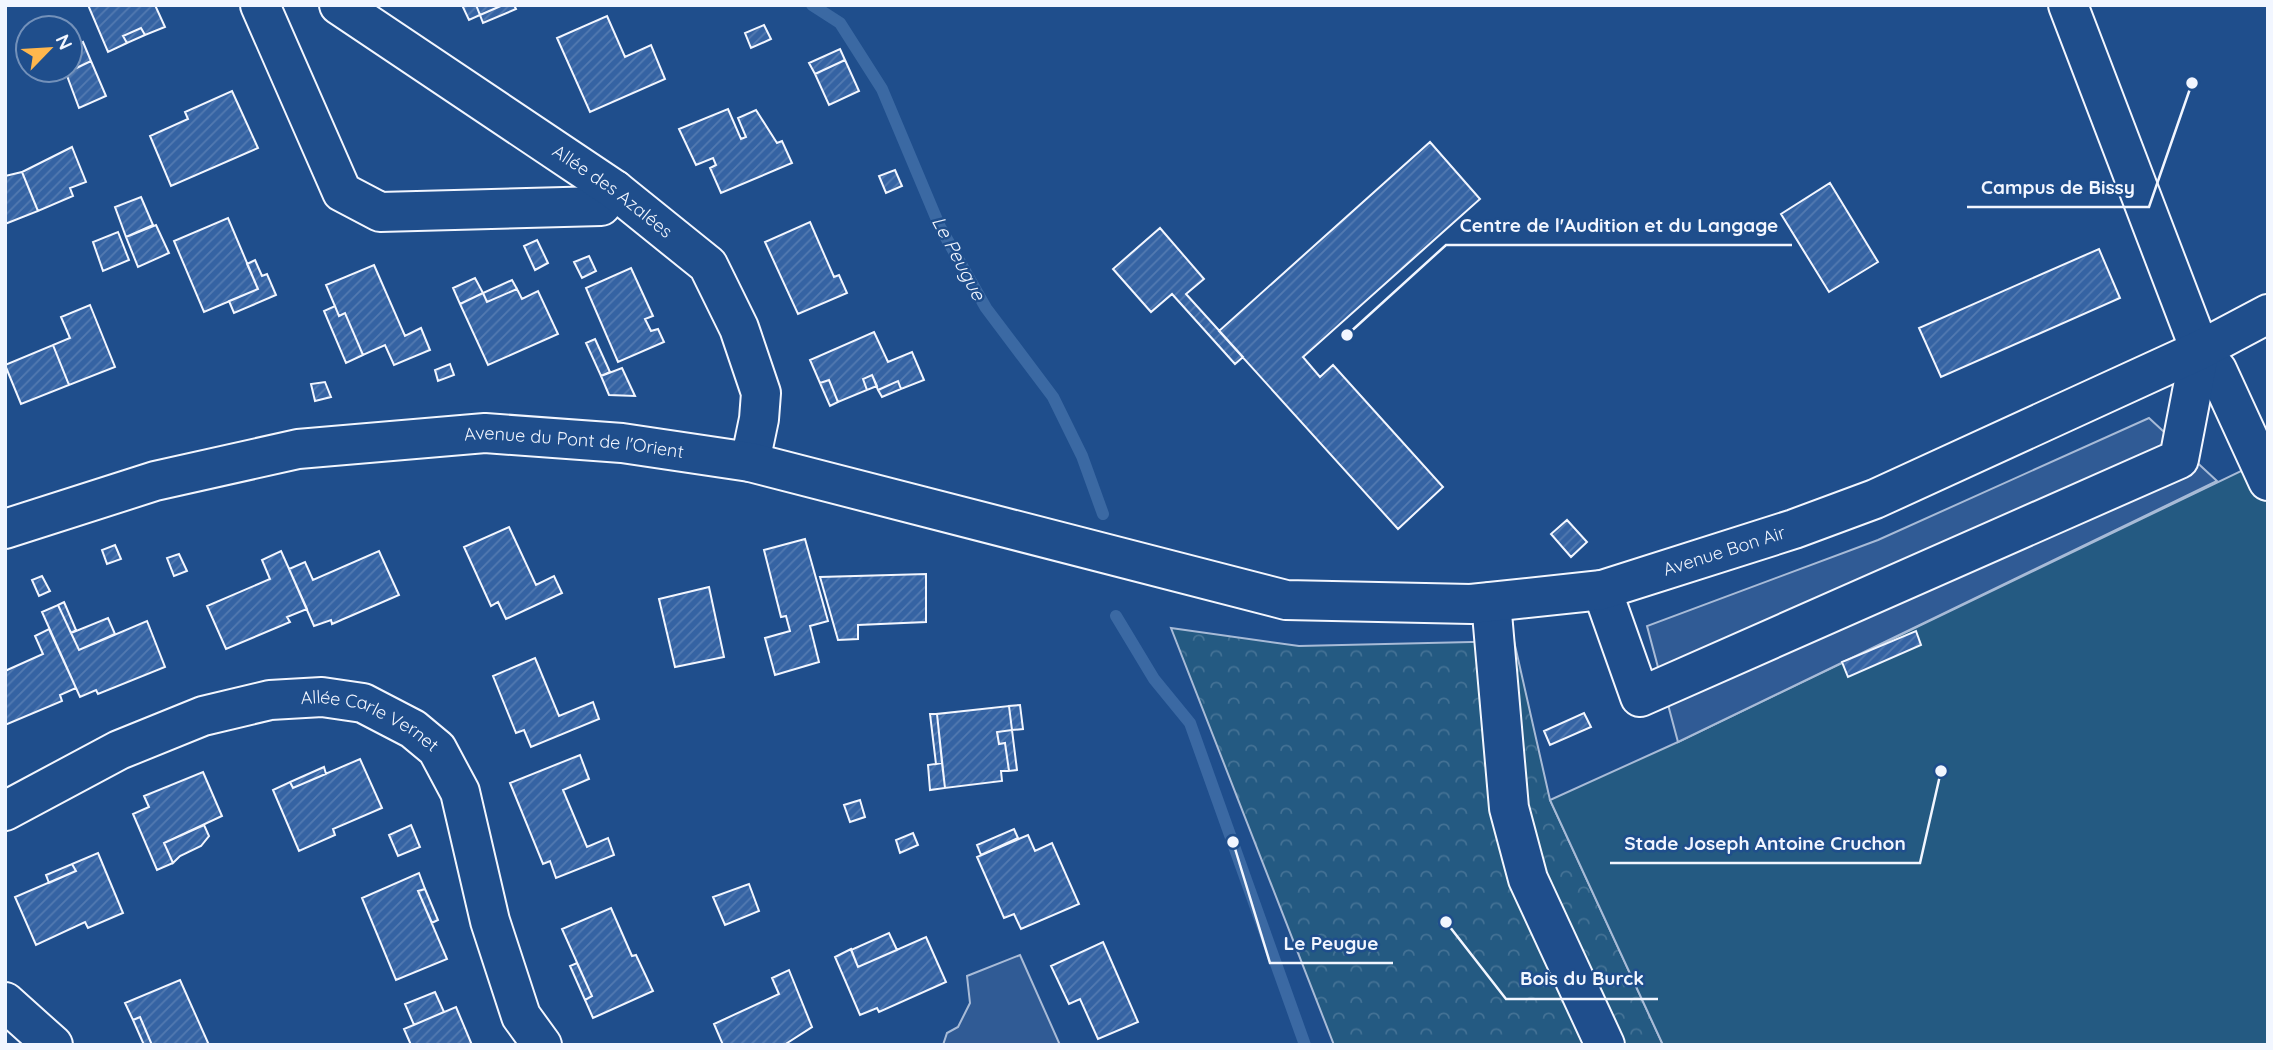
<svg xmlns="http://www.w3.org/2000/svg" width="2273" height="1050" font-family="Quicksand,sans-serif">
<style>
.forest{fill:url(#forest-crowns);stroke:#a8bbd7;stroke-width:2}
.pitch{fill:#245a82;stroke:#a8bbd7;stroke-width:2}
.parking{fill:#305b95;stroke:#a8bbd7;stroke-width:2}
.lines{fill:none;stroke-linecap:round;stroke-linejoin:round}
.stream{stroke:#3b69a3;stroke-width:12}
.building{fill:url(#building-hatch);stroke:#f2f6ff;stroke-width:2}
.minor-casing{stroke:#f2f6ff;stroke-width:42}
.major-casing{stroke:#f2f6ff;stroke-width:42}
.minor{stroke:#1f4e8c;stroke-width:38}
.major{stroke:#1f4e8c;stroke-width:38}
.labels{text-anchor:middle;stroke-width:5;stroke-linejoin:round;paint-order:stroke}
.street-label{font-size:18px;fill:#f2f6ff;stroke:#1f4e8c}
.water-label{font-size:19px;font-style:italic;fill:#f2f6ff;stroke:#1f4e8c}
.leader{fill:none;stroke:#f2f6ff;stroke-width:2.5}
.callout-dot{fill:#f2f6ff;stroke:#1f4e8c;stroke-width:2.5}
.callout-label{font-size:19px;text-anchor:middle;font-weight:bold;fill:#f2f6ff;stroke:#1f4e8c;stroke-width:5;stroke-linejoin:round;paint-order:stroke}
</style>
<defs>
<pattern id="forest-crowns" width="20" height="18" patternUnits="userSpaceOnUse" patternTransform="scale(1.75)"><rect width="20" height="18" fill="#245a82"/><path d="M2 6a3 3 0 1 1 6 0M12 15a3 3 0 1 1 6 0" fill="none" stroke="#447295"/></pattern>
<pattern id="building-hatch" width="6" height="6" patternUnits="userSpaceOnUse" patternTransform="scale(1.75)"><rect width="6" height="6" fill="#3563a3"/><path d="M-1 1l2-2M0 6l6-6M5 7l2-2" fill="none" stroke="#537ab1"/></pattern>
</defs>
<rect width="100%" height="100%" fill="#1f4e8c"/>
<path class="forest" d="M 1171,628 L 1299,646 L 1514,641 L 1550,800 L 1663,1045 L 1334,1045 Z"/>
<path class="pitch" d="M 2268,458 L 2268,1045 L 1663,1045 L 1550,800 L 1678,742 Z"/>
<path class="parking" d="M 2149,418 L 2217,481 L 1678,742 L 1647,626 L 1878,540 Z
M 1020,955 L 1060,1045 L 943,1045 L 947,1033 L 958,1027 L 970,1003 L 967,976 Z"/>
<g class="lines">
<path class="stream" d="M 812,5 L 840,23 L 882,89 L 940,227 L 986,308 L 1053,397 L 1082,456 L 1103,514
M 1116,616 L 1154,679 L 1190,723 L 1305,1045"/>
</g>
<path class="building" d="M 88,5 L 155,5 L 165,27 L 145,35 L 141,28 L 123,36 L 127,43 L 108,52 Z
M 462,5 L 476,5 L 480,15 L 469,20 Z
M 476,5 L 503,5 L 480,15 Z
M 503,5 L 514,5 L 516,9 L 483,23 L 480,15 Z
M 607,16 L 625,57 L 651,45 L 665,79 L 590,112 L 557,38 Z
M 764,25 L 771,39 L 751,48 L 745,33 Z
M 141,28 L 145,35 L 127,43 L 123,36 Z
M 83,42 L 91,61 L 66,73 L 65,70 L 70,70 L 70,49 Z
M 840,49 L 845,60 L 815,74 L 809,63 Z
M 845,60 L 859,91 L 829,105 L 815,74 Z
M 91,61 L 106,96 L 79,108 L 66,73 Z
M 232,91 L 258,148 L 171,186 L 150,136 L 188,119 L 185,112 Z
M 728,109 L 741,139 L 746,137 L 738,118 L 756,110 L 777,143 L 782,141 L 792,163 L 721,193 L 710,168 L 716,165 L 713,158 L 696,165 L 679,129 Z
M 1430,142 L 1480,199 L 1303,357 L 1320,377 L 1333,365 L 1443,487 L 1398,529 L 1219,331 Z
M 72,147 L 86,182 L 70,188 L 73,196 L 38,211 L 22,172 Z
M 895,170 L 902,186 L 886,193 L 879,176 Z
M 22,172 L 38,211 L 5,224 L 5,176 Z
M 1830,183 L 1878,262 L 1829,292 L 1781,214 Z
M 141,197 L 153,225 L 126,237 L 115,207 Z
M 228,218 L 258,289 L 204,312 L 174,241 Z
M 810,222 L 834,277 L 839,275 L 847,293 L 798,314 L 765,242 Z
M 156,225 L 169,253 L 138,267 L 126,237 Z
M 1160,228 L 1204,279 L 1186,294 L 1243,357 L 1235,364 L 1172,294 L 1151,312 L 1113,269 Z
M 118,232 L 129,260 L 103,271 L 93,242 Z
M 537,240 L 548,263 L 535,270 L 524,246 Z
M 2099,249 L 2120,298 L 1941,377 L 1919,328 Z
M 589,256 L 596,271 L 582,278 L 574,262 Z
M 255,260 L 262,276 L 267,274 L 276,295 L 234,313 L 229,301 L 258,289 L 247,264 Z
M 374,265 L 405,336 L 421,328 L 430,350 L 394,365 L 385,345 L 363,355 L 345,313 L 339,316 L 326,285 Z
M 631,268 L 653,316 L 645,319 L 651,331 L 658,329 L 664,342 L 618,362 L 586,288 Z
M 475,278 L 483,293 L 460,304 L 453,288 Z
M 512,280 L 517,289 L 487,302 L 483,293 Z
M 517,289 L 522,299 L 538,291 L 558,334 L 488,365 L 460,304 L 483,293 L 487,302 Z
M 90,305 L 115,367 L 69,385 L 53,345 L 70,338 L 61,317 Z
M 335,306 L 339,316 L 345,313 L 363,355 L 346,363 L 324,311 Z
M 874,332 L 888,362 L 912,352 L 924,380 L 901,389 L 898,381 L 878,390 L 872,375 L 863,379 L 867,390 L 838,402 L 829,380 L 820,383 L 810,360 Z
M 595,339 L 610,372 L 601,376 L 586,343 Z
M 53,345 L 69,385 L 21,404 L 5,365 Z
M 450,364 L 454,375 L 438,381 L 435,370 Z
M 622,368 L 635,396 L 609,395 L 601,376 Z
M 872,375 L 877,386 L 867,390 L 863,379 Z
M 829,380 L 838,402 L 830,406 L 820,383 Z
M 898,381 L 901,389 L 882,397 L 878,390 Z
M 325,382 L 331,397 L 315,401 L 311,384 Z
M 1567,520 L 1587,542 L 1571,557 L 1551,534 Z
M 509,527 L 536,585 L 554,576 L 562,593 L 506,619 L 498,602 L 491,606 L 464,547 Z
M 805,539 L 828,621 L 810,626 L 819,662 L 775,675 L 765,638 L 790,631 L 786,616 L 781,617 L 764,550 Z
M 115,545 L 121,559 L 107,564 L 102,550 Z
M 281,551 L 307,609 L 287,617 L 290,622 L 226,649 L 207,606 L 270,579 L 262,560 Z
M 379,551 L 399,595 L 332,624 L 331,620 L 314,626 L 289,569 L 305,562 L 313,580 Z
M 179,554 L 187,571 L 174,576 L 167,558 Z
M 926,574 L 926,622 L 858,625 L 858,639 L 838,640 L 820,577 Z
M 42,576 L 50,591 L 39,596 L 32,580 Z
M 709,587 L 724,657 L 675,667 L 659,599 Z
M 64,602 L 76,630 L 71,633 L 58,605 Z
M 58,605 L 79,650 L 147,621 L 165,667 L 98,694 L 96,690 L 80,697 L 42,612 Z
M 108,618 L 115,634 L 79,650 L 71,633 Z
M 49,629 L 76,688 L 60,695 L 62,701 L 5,725 L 5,671 L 43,654 L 35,636 Z
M 1916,631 L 1921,645 L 1848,677 L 1842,662 Z
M 535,658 L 559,716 L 593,702 L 599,719 L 531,747 L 524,730 L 516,733 L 493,676 Z
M 1020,705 L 1023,729 L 1012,730 L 1009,706 Z
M 1009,706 L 1012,730 L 997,732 L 999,744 L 1005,743 L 1009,771 L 1001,771 L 1002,781 L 945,788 L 937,714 Z
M 1584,713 L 1591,727 L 1550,745 L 1544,731 Z
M 930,714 L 937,714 L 942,763 L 936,764 Z
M 1012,730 L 1017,770 L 1009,771 L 1005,743 L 999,744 L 997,732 Z
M 580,755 L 589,779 L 563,790 L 587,847 L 608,838 L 614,855 L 556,878 L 550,861 L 543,864 L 510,783 Z
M 360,759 L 382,808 L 333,829 L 335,835 L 299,851 L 273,790 L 290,782 L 293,788 Z
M 942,763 L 945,788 L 930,790 L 928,765 Z
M 324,767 L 326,774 L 293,788 L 290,782 Z
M 203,772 L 222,816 L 164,843 L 173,863 L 157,870 L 133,814 L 149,807 L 144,796 Z
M 860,800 L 865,817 L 850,822 L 844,805 Z
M 204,825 L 209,836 L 201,846 L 180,856 L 173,863 L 164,843 Z
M 411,825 L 420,847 L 398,856 L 389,835 Z
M 1014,829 L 1018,838 L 981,855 L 977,845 Z
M 913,833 L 918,845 L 900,853 L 896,840 Z
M 1028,835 L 1035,851 L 1052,843 L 1079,904 L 1021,929 L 1014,914 L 1004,918 L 977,857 Z
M 98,853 L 123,913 L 88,928 L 85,922 L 36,945 L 15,897 L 76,871 L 72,864 Z
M 72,864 L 76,871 L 49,883 L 46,875 Z
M 419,873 L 425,889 L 418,891 L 447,959 L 396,980 L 362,898 Z
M 749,884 L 759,911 L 725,925 L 713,897 Z
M 425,889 L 438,920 L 432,923 L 418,891 Z
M 611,908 L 632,956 L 636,955 L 653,991 L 593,1018 L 585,1000 L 592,996 L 562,929 Z
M 889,933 L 897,950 L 858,967 L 851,950 Z
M 926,937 L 946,982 L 879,1012 L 877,1008 L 860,1015 L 835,957 L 851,949 L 858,967 Z
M 1103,942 L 1138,1022 L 1098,1039 L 1080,999 L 1069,1004 L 1051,966 Z
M 577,963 L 592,996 L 585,1000 L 570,966 Z
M 789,970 L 812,1027 L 784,1045 L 723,1045 L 714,1024 L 779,994 L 772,978 Z
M 180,980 L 209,1045 L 152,1045 L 140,1017 L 133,1020 L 125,1003 Z
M 435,992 L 444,1012 L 414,1025 L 405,1004 Z
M 456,1007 L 472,1045 L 411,1045 L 404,1029 Z
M 140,1017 L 152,1045 L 144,1045 L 133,1020 Z"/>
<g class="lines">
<g class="minor-casing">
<g id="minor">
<path d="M 260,5 L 342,192 L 380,212 L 601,206 L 615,190"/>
<path id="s1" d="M 339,5 L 615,190 L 708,265 L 739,328 L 761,393 L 759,419 L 750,462"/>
<path d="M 2068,5 L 2200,350 L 2217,370 L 2268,481"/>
<path d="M 1602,590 L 1640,697 L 2179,459 L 2200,350"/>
<path d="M 1491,602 L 1509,808 L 1528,879 L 1605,1045"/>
<path id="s2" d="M 5,811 L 119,750 L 203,716 L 270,700 L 322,697 L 363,703 L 413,729 L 437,749 L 460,792 L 490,921 L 521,1016 L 542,1045"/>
<path d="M 5,1002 L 53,1045"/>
</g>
</g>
<g class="major-casing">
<g id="major">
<path id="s3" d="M 5,529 L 155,481 L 298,449 L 485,433 L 622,443 L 750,462 L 1286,600 L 1471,604 L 1602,590 L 1794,529 L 1875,499 L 2200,350 L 2268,314"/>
</g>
</g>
<use href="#minor" class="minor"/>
<use href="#major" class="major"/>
</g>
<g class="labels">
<g class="street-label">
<text dy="6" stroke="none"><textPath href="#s1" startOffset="331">Allée des Azalées</textPath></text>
<text dy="6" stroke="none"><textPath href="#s3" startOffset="581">Avenue du Pont de l'Orient</textPath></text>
<text dy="6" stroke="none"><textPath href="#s3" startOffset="1757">Avenue Bon Air</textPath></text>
<text dy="6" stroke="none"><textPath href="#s2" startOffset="394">Allée Carle Vernet</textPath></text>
</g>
<g class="water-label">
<text transform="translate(959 258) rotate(62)" y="7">Le Peugue</text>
</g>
</g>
<path class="leader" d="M2192 83L2149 207H1967M1347 335L1446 245H1792M1941 771L1920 863H1610M1233 842L1270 963H1393M1446 922L1506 999H1658"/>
<g class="callout-dot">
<circle cx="2192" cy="83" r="7"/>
<circle cx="1347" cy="335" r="7"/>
<circle cx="1941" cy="771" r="7"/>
<circle cx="1233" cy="842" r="7"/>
<circle cx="1446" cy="922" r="7"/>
</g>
<g class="callout-label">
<text x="2058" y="194">Campus de Bissy</text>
<text x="1619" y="232">Centre de l'Audition et du Langage</text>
<text x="1765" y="850">Stade Joseph Antoine Cruchon</text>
<text x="1331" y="950">Le Peugue</text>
<text x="1582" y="985">Bois du Burck</text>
</g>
<rect width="2273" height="1050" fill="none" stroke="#f2f6ff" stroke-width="14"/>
<g transform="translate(49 49) rotate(65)"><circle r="33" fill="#1f4e8c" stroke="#7391ba" stroke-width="2"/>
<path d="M0-5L12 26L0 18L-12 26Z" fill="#ffb74d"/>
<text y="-10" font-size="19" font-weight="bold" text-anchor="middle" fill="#f2f6ff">N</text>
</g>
</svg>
